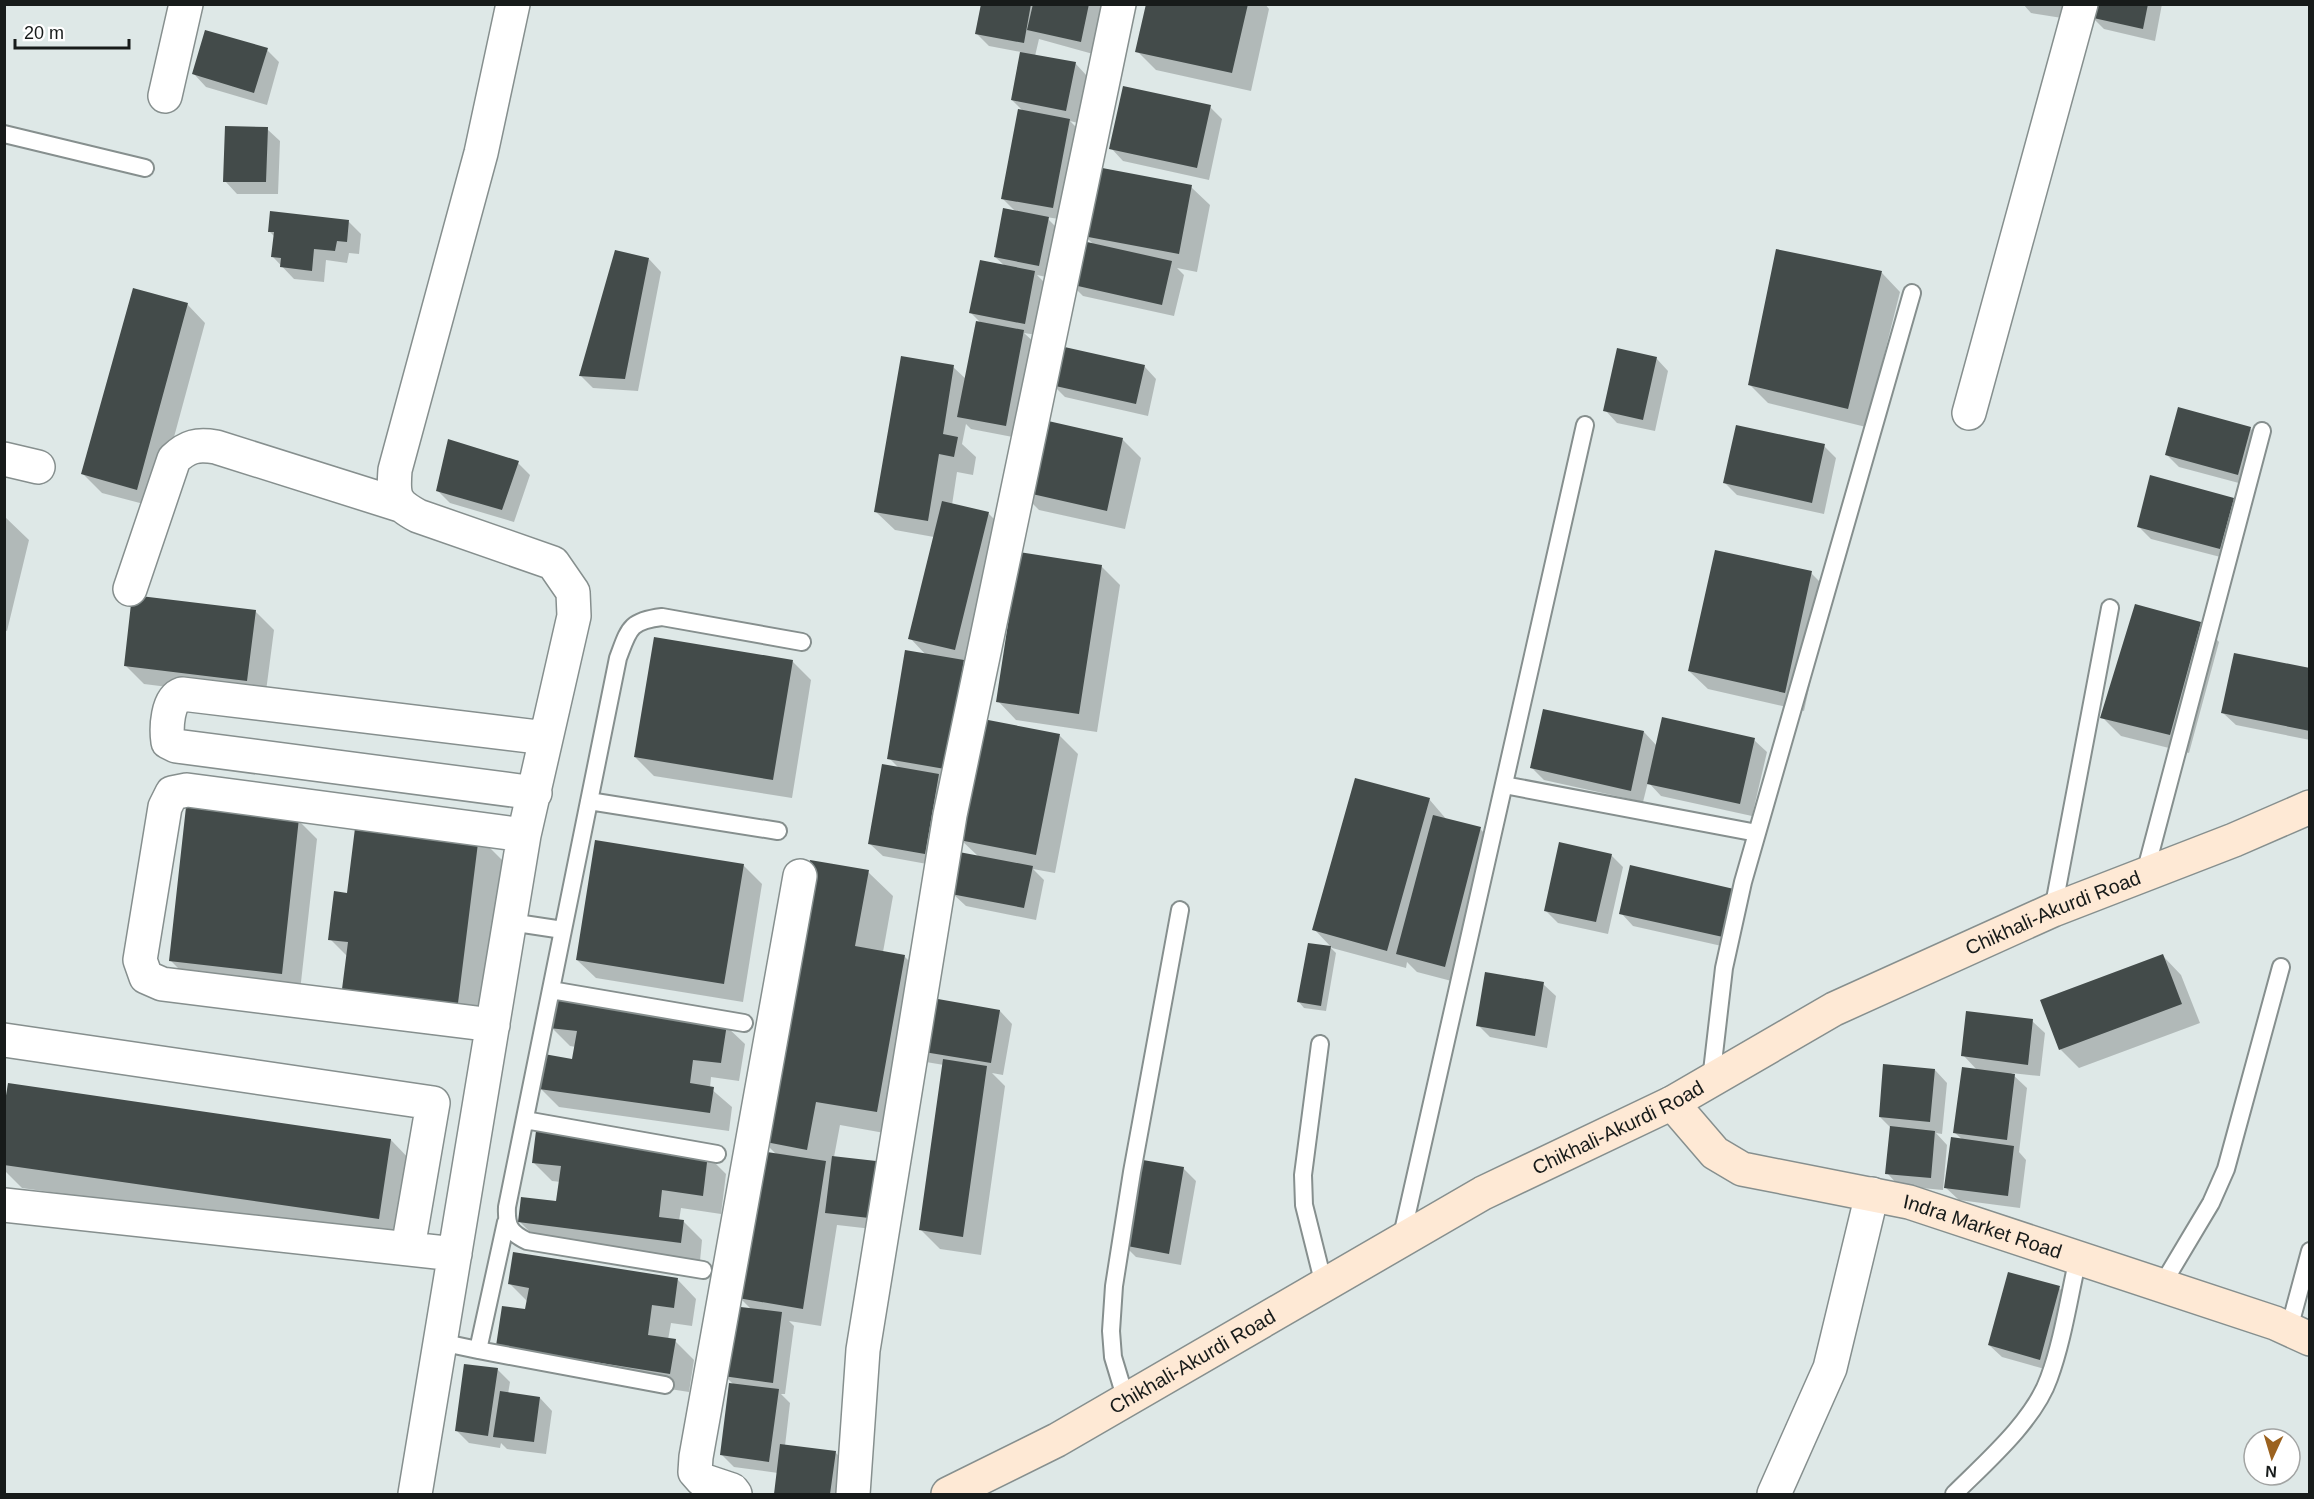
<svg xmlns="http://www.w3.org/2000/svg" width="2314" height="1499" font-family="Arial,sans-serif">
<style>
.shadow{fill:#0003}
.building{fill:#434b4a}
.lines{fill:none;stroke-linecap:round;stroke-linejoin:round}
.lane-casing{stroke:#868f8e;stroke-width:20}
.street-casing{stroke:#868f8e;stroke-width:36}
.secondary-casing{stroke:#868f8e;stroke-width:36}
.lane{stroke:#fff;stroke-width:16}
.street{stroke:#fff;stroke-width:33}
.secondary{stroke:#fee9d5;stroke-width:33}
.labels{text-anchor:middle;stroke-width:6;stroke-linejoin:round;paint-order:stroke}
.street-label{font-size:20px;fill:#171b1a;stroke:#fff}
</style>
<rect width="100%" height="100%" fill="#dee8e7"/>
<path class="shadow" d="M 982,4 L 1104,4 L 1093,54 L 1039,39 L 1035,56 L 1075,63 L 1087,76 L 1078,123 L 1070,121 L 1082,133 L 1065,220 L 1046,217 L 1060,231 L 1051,278 L 1037,275 L 1047,285 L 1037,335 L 1024,333 L 1036,344 L 1018,438 L 971,429 L 966,424 L 962,444 L 976,457 L 973,475 L 957,472 L 952,505 L 988,513 L 1007,532 L 938,866 L 883,856 L 870,844 L 899,768 L 889,758 L 927,656 L 910,638 L 934,537 L 895,530 L 876,512 L 953,367 L 966,379 L 982,324 L 971,313 L 1005,266 L 995,257 L 1016,212 L 1003,199 L 1024,112 L 1012,100 L 1021,52 L 989,46 L 977,34 Z
M 1147,4 L 1265,4 L 1269,9 L 1251,91 L 1156,70 L 1137,51 Z
M 2023,4 L 2084,4 L 2081,21 L 2031,13 Z
M 2094,4 L 2162,4 L 2155,41 L 2104,29 L 2091,16 Z
M 267,50 L 279,62 L 267,105 L 206,87 L 194,74 Z
M 1210,107 L 1222,119 L 1209,180 L 1123,161 L 1111,148 Z
M 267,129 L 280,141 L 278,194 L 237,194 L 225,181 Z
M 1191,187 L 1210,205 L 1197,272 L 1177,268 L 1184,275 L 1174,316 L 1083,296 L 1070,283 L 1095,246 L 1085,236 Z
M 349,222 L 361,234 L 359,254 L 349,253 L 347,263 L 326,260 L 324,282 L 294,279 L 273,257 L 275,237 L 269,231 Z
M 1777,251 L 1882,273 L 1900,292 L 1866,427 L 1768,403 L 1749,384 Z
M 649,259 L 661,272 L 638,391 L 593,388 L 580,375 Z
M 187,304 L 205,323 L 155,507 L 102,493 L 83,474 Z
M 1656,358 L 1668,371 L 1655,431 L 1617,423 L 1605,410 Z
M 1144,366 L 1156,379 L 1148,416 L 1065,397 L 1053,385 Z
M 2250,428 L 2263,441 L 2250,486 L 2179,467 L 2167,455 Z
M 1122,439 L 1141,458 L 1125,529 L 1039,510 L 1020,491 Z
M 1824,446 L 1836,458 L 1824,514 L 1737,495 L 1725,483 Z
M 518,463 L 530,475 L 514,522 L 450,503 L 438,491 Z
M 2233,499 L 2245,511 L 2232,560 L 2151,539 L 2138,526 Z
M 4,516 L 29,540 L 7,631 L 4,630 Z
M 1101,566 L 1120,585 L 1097,732 L 1016,720 L 998,701 Z
M 1811,573 L 1830,592 L 1804,711 L 1708,689 L 1689,671 Z
M 2136,606 L 2201,623 L 2219,642 L 2189,753 L 2121,736 L 2102,717 Z
M 255,611 L 274,630 L 265,699 L 144,684 L 125,665 Z
M 792,661 L 811,680 L 792,798 L 654,776 L 635,757 Z
M 2310,670 L 2310,740 L 2236,725 L 2223,713 Z
M 985,721 L 1060,736 L 1078,754 L 1055,873 L 1033,869 L 1044,880 L 1036,920 L 966,906 L 953,894 L 979,857 L 961,840 Z
M 1644,732 L 1657,746 L 1754,740 L 1767,752 L 1752,816 L 1661,796 L 1648,782 L 1643,802 L 1544,780 L 1531,767 Z
M 1429,799 L 1447,820 L 1480,829 L 1499,847 L 1463,984 L 1417,972 L 1407,962 L 1406,968 L 1332,948 L 1314,929 Z
M 298,820 L 317,839 L 300,991 L 189,979 L 171,961 Z
M 479,837 L 503,861 L 481,1035 L 348,957 L 330,939 L 348,895 Z
M 1611,855 L 1623,867 L 1608,934 L 1558,923 L 1545,910 Z
M 743,865 L 762,884 L 743,1002 L 596,978 L 577,960 Z
M 868,872 L 893,896 L 883,952 L 904,956 L 929,981 L 926,998 L 1000,1011 L 1012,1024 L 1003,1075 L 992,1073 L 1005,1086 L 981,1255 L 940,1249 L 921,1230 L 944,1065 L 926,1062 L 901,1136 L 840,1125 L 834,1157 L 890,1231 L 837,1225 L 821,1326 L 789,1321 L 794,1326 L 785,1394 L 781,1394 L 790,1403 L 785,1446 L 835,1452 L 847,1465 L 844,1494 L 775,1494 L 778,1473 L 734,1467 L 722,1455 L 735,1386 L 725,1376 L 752,1310 L 739,1297 L 777,1155 L 763,1141 Z
M 1733,890 L 1735,949 L 1633,926 L 1621,913 Z
M 1330,947 L 1336,953 L 1326,1011 L 1304,1008 L 1299,1002 Z
M 2163,956 L 2181,975 L 2200,1023 L 2079,1068 L 2060,1049 Z
M 1543,984 L 1556,996 L 1547,1048 L 1490,1037 L 1478,1025 Z
M 2032,1021 L 2045,1033 L 2040,1076 L 2011,1073 L 2027,1088 L 2019,1152 L 2026,1160 L 2020,1208 L 1959,1200 L 1946,1188 L 1963,1140 L 1955,1133 L 1978,1071 L 1963,1055 Z
M 726,1026 L 745,1044 L 739,1081 L 711,1077 L 710,1088 L 732,1107 L 729,1131 L 559,1107 L 541,1089 L 574,1060 L 576,1047 L 570,1046 L 551,1027 Z
M 1935,1070 L 1947,1083 L 1942,1134 L 1936,1133 L 1947,1145 L 1943,1190 L 1899,1186 L 1887,1173 L 1891,1128 L 1880,1117 Z
M 4,1118 L 391,1140 L 415,1165 L 403,1243 L 22,1188 L 4,1170 Z
M 707,1155 L 726,1174 L 721,1214 L 681,1208 L 679,1221 L 684,1222 L 702,1240 L 700,1261 L 538,1240 L 519,1221 L 558,1203 L 561,1182 L 552,1181 L 533,1162 Z
M 1183,1168 L 1196,1181 L 1181,1265 L 1136,1257 L 1124,1245 Z
M 678,1280 L 696,1299 L 692,1326 L 671,1323 L 668,1340 L 675,1341 L 694,1360 L 689,1392 L 516,1365 L 528,1302 L 510,1284 Z
M 2059,1288 L 2072,1300 L 2052,1371 L 2002,1357 L 1989,1345 Z
M 497,1369 L 510,1382 L 508,1394 L 540,1398 L 552,1411 L 546,1454 L 507,1449 L 501,1443 L 500,1448 L 469,1443 L 456,1430 Z"/>
<path class="building" d="M 981,4 L 1031,4 L 1024,43 L 975,34 Z
M 1033,4 L 1089,4 L 1081,42 L 1027,30 Z
M 1146,4 L 1248,4 L 1232,73 L 1135,52 Z
M 2093,4 L 2148,4 L 2143,29 L 2089,17 Z
M 205,30 L 268,48 L 254,93 L 192,74 Z
M 1020,52 L 1076,62 L 1066,111 L 1011,100 Z
M 1123,86 L 1211,105 L 1197,168 L 1109,149 Z
M 1018,109 L 1070,119 L 1053,208 L 1001,199 Z
M 225,126 L 268,127 L 266,182 L 223,182 Z
M 1097,167 L 1192,185 L 1179,254 L 1083,236 Z
M 1003,208 L 1049,217 L 1039,266 L 994,257 Z
M 270,211 L 349,220 L 347,242 L 337,241 L 335,251 L 314,249 L 312,271 L 280,267 L 281,258 L 271,257 L 274,232 L 268,232 Z
M 1078,240 L 1172,261 L 1162,305 L 1069,284 Z
M 1776,249 L 1882,271 L 1848,409 L 1748,385 Z
M 615,250 L 649,258 L 625,379 L 579,376 Z
M 980,260 L 1035,271 L 1025,324 L 969,313 Z
M 133,288 L 188,303 L 137,490 L 81,474 Z
M 976,321 L 1024,330 L 1006,426 L 957,417 Z
M 1060,346 L 1145,365 L 1136,404 L 1051,385 Z
M 1617,348 L 1657,357 L 1643,420 L 1603,411 Z
M 901,356 L 954,365 L 943,434 L 958,437 L 954,457 L 939,454 L 928,521 L 874,512 Z
M 2178,407 L 2251,427 L 2238,475 L 2165,455 Z
M 1035,418 L 1123,438 L 1107,511 L 1019,491 Z
M 1736,425 L 1825,444 L 1812,503 L 1723,483 Z
M 448,439 L 519,461 L 502,510 L 436,491 Z
M 2150,475 L 2234,498 L 2220,549 L 2137,527 Z
M 942,501 L 989,512 L 955,650 L 908,639 Z
M 1715,550 L 1812,571 L 1785,693 L 1688,671 Z
M 1019,552 L 1102,565 L 1079,714 L 996,702 Z
M 132,595 L 256,610 L 247,681 L 124,666 Z
M 2135,604 L 2201,622 L 2170,735 L 2100,718 Z
M 654,637 L 793,660 L 773,780 L 634,757 Z
M 905,650 L 964,660 L 945,769 L 887,759 Z
M 2234,653 L 2310,668 L 2310,731 L 2221,713 Z
M 1543,709 L 1644,731 L 1631,791 L 1530,768 Z
M 1662,717 L 1755,738 L 1740,804 L 1647,784 Z
M 983,719 L 1060,734 L 1036,855 L 959,840 Z
M 882,764 L 939,774 L 925,854 L 868,844 Z
M 1355,778 L 1430,798 L 1387,951 L 1312,930 Z
M 186,807 L 299,818 L 282,974 L 169,961 Z
M 1433,815 L 1481,827 L 1445,967 L 1396,954 Z
M 356,820 L 479,835 L 457,1011 L 341,997 L 348,942 L 328,940 L 334,891 L 347,893 Z
M 595,840 L 744,864 L 724,984 L 576,960 Z
M 1559,842 L 1612,854 L 1596,922 L 1544,911 Z
M 959,852 L 1033,866 L 1024,908 L 951,894 Z
M 810,860 L 869,870 L 855,946 L 905,955 L 877,1112 L 816,1102 L 807,1150 L 761,1141 Z
M 1630,865 L 1734,889 L 1723,937 L 1619,914 Z
M 1308,943 L 1331,946 L 1321,1006 L 1297,1002 Z
M 2163,954 L 2182,1004 L 2059,1050 L 2040,1000 Z
M 1485,972 L 1544,982 L 1535,1036 L 1476,1026 Z
M 921,996 L 1000,1010 L 991,1063 L 912,1050 Z
M 554,999 L 727,1024 L 721,1063 L 693,1060 L 690,1083 L 714,1087 L 710,1113 L 539,1089 L 544,1054 L 572,1059 L 577,1031 L 549,1028 Z
M 1966,1011 L 2033,1019 L 2028,1065 L 1961,1056 Z
M 943,1059 L 987,1066 L 963,1237 L 919,1230 Z
M 1883,1064 L 1935,1069 L 1930,1122 L 1879,1117 Z
M 1962,1067 L 2015,1074 L 2007,1140 L 1953,1133 Z
M 8,1083 L 391,1139 L 379,1219 L 4,1165 L 4,1108 Z
M 1890,1126 L 1935,1131 L 1931,1178 L 1885,1174 Z
M 536,1131 L 708,1154 L 703,1196 L 662,1190 L 659,1217 L 684,1220 L 681,1243 L 518,1222 L 521,1197 L 556,1201 L 561,1166 L 532,1163 Z
M 1951,1137 L 2014,1146 L 2008,1196 L 1944,1188 Z
M 761,1151 L 826,1161 L 803,1309 L 738,1298 Z
M 832,1156 L 885,1162 L 878,1219 L 825,1213 Z
M 1137,1159 L 1184,1167 L 1169,1254 L 1122,1245 Z
M 513,1252 L 678,1278 L 674,1308 L 652,1305 L 648,1335 L 676,1339 L 670,1374 L 496,1346 L 502,1306 L 525,1309 L 529,1288 L 508,1284 Z
M 2008,1272 L 2060,1286 L 2040,1360 L 1988,1345 Z
M 732,1306 L 782,1312 L 773,1383 L 723,1376 Z
M 464,1364 L 498,1368 L 488,1436 L 455,1431 Z
M 729,1383 L 779,1389 L 769,1462 L 720,1455 Z
M 500,1391 L 540,1397 L 534,1442 L 493,1437 Z
M 780,1444 L 836,1451 L 830,1494 L 774,1494 Z"/>
<g class="lines">
<g class="lane-casing">
<path id="lane" d="M 4,134 L 145,168
M 1504,785 L 1757,833
M 589,801 L 778,831
M 2145,873 L 2262,431
M 2053,910 L 2110,608
M 510,922 L 563,930
M 551,990 L 744,1023
M 1320,1044 L 1303,1175 L 1304,1205 L 1324,1285
M 1711,1080 L 1724,968 L 1743,882 L 1912,293
M 525,1120 L 717,1154
M 1401,1240 L 1585,425
M 703,1270 L 527,1241 C 510,1233 506,1226 507,1207 L 618,658 C 629,629 629,621 662,617 L 802,642
M 2162,1285 L 2211,1203 L 2226,1169 L 2281,967
M 2289,1329 L 2310,1251
M 440,1342 L 478,1350 L 506,1222
M 478,1350 L 665,1385
M 1126,1400 L 1113,1357 L 1111,1331 L 1114,1286 L 1132,1172 L 1180,910
M 1954,1494 C 1985,1463 2034,1421 2049,1378 C 2063,1340 2069,1297 2078,1258"/>
</g>
<g class="street-casing">
<path id="street" d="M 165,96 L 186,4
M 1969,413 L 2081,4
M 4,459 L 38,467
M 130,589 L 174,459 C 188,446 197,444 216,447 L 400,505
M 535,793 L 176,746 L 168,742 C 166,728 167,699 182,694 L 546,738
M 493,1025 L 162,984 L 146,977 L 140,960 L 165,807 L 172,793 L 187,790 L 524,835
M 4,1040 L 433,1103 L 408,1248
M 4,1205 L 455,1254
M 415,1494 L 524,835 L 574,616 L 573,592 L 553,563 L 418,516 C 394,503 393,497 395,470 L 481,153 L 513,4
M 735,1494 L 732,1490 L 702,1480 L 695,1472 L 696,1457 L 800,876
M 853,1494 L 863,1350 L 950,815 L 1119,4
M 1774,1494 L 1830,1368 L 1872,1194"/>
</g>
<g class="secondary-casing">
<g id="secondary">
<path id="s1" d="M 1672,1103 L 1715,1153 L 1742,1169 L 1909,1202 L 2275,1323 L 2310,1339"/>
<path id="s2" d="M 948,1494 L 1057,1440 L 1483,1193 L 1672,1103 L 1834,1009 L 2053,910 L 2234,840 L 2310,807"/>
</g>
</g>
<use href="#lane" class="lane"/>
<use href="#street" class="street"/>
<use href="#secondary" class="secondary"/>
</g>
<g class="labels">
<g class="street-label">
<text dy="7" stroke="none"><textPath href="#s2" startOffset="1250">Chikhali-Akurdi Road</textPath></text>
<text dy="7" stroke="none"><textPath href="#s2" startOffset="764">Chikhali-Akurdi Road</textPath></text>
<text dy="7" stroke="none"><textPath href="#s1" startOffset="345">Indra Market Road</textPath></text>
<text dy="7" stroke="none"><textPath href="#s2" startOffset="278">Chikhali-Akurdi Road</textPath></text>
</g>
</g>
<rect width="2314" height="1499" fill="none" stroke="#171b1a" stroke-width="12"/>
<g transform="translate(2272 1457) rotate(184)"><circle r="28" fill="#ffffff" stroke="#a2a4a3" stroke-width="1.5"/>
<path d="M0-4.5L10 22L0 15L-10 22Z" fill="#9b621f"/>
<text y="-9" font-size="16" font-weight="bold" text-anchor="middle" fill="#171b1a">N</text>
</g>
<path d="M15 39v9h114v-9" fill="none" stroke="#171b1a" stroke-width="3"/>
<text x="24" y="39" font-size="18" fill="#171b1a" stroke="#ffffff" stroke-width="4.5" paint-order="stroke">20 m</text>
</svg>
